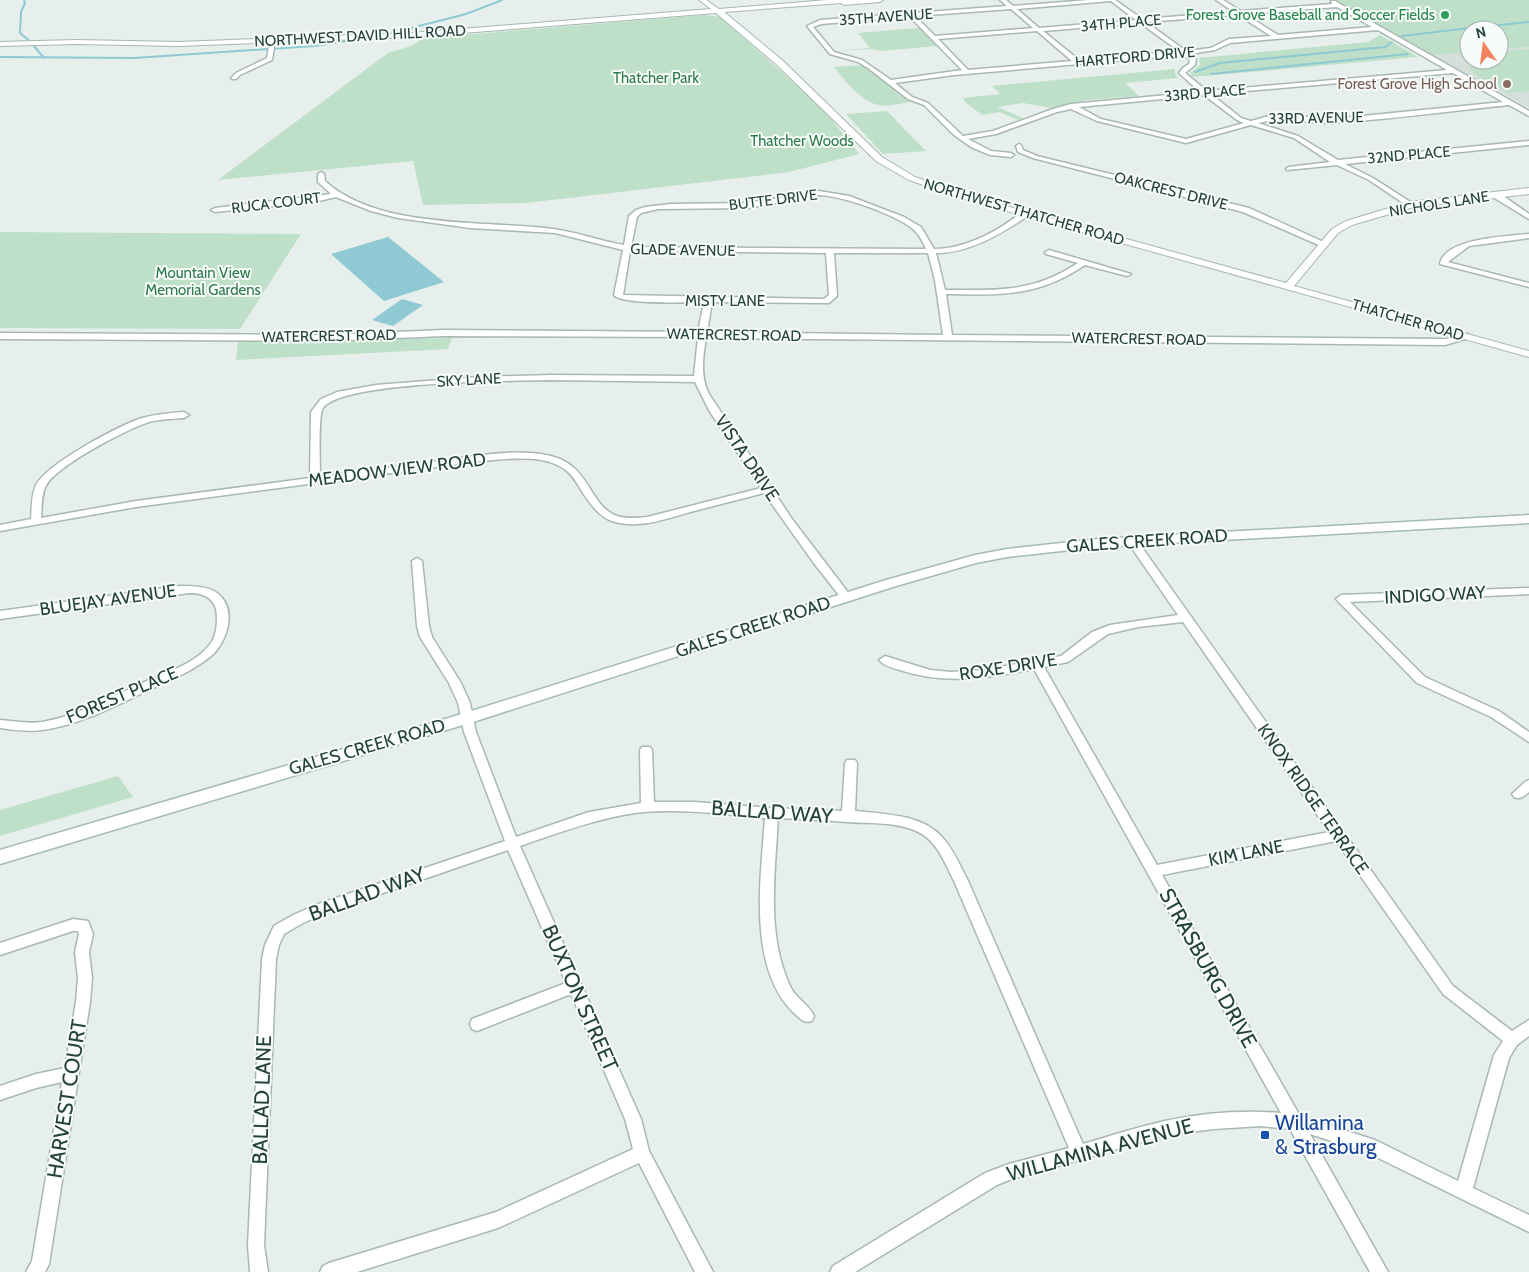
<svg xmlns="http://www.w3.org/2000/svg" width="1529" height="1272" font-family="Cabin,sans-serif">
<style>
.built{fill:#d4dfda}
.green{fill:#bfe0c8}
.water{fill:#8ec9d4}
.lines{fill:none;stroke-linecap:round;stroke-linejoin:round}
.stream{stroke:#8ec9d4;stroke-width:2}
.minor-casing{stroke:#a8b8b2;stroke-width:3}
.tertiary-casing{stroke:#a8b8b2;stroke-width:2}
.secondary-casing{stroke:#a4bbb3;stroke-width:3}
.minor{fill:#fff;fill-rule:evenodd}
.tertiary{fill:#fff;fill-rule:evenodd}
.secondary{fill:#fff;fill-rule:evenodd}
.leisure-dot{fill:#2e9e5b;stroke:#f7fbf9;stroke-width:2}
.education-dot{fill:#8d6e63;stroke:#f7fbf9;stroke-width:2}
.transit-dot{fill:#1a4fb4;stroke:#f7fbf9;stroke-width:2}
.labels{text-anchor:middle;stroke-width:4;stroke-linejoin:round;paint-order:stroke}
.far-leisure-label{font-size:15px;fill:#27864d;stroke:#f7fbf9;text-anchor:end}
.far-street-label{font-size:15px;fill:#24423a;stroke:#f7fbf9}
.far-park-label{font-size:15px;fill:#2d7a4b;stroke:#f7fbf9}
.far-education-label{font-size:15px;fill:#785e54;stroke:#f7fbf9;text-anchor:end}
.street-label{font-size:18px;fill:#24423a;stroke:#f7fbf9}
.near-street-label{font-size:21px;fill:#24423a;stroke:#f7fbf9}
.near-transit-label{font-size:21px;fill:#164399;stroke:#f7fbf9;text-anchor:start}
</style>
<rect width="100%" height="100%" fill="#e6efeb"/>
<path class="built" d="M 1529,47 L 1529,108 L 1433,55 L 1469,52 L 1469,60 L 1499,60 L 1499,49 Z"/>
<path class="green" d="M 1336,0 L 1529,0 L 1529,47 L 1499,49 L 1499,30 L 1469,30 L 1469,52 L 1433,55 Z
M 705,15 L 720,17 L 824,110 L 859,154 L 789,172 L 526,203 L 423,205 L 413,161 L 218,180 L 388,53 L 411,46 L 424,38 Z
M 919,28 L 937,46 L 883,51 L 872,49 L 834,51 L 870,48 L 858,33 Z
M 1380,35 L 1418,57 L 1193,77 L 1190,73 L 1200,65 L 1199,58 L 1368,42 Z
M 1529,49 L 1529,91 L 1508,93 L 1480,78 L 1471,70 L 1469,63 L 1472,60 L 1499,60 L 1499,51 Z
M 864,65 L 901,96 L 913,101 C 903,103 888,107 878,105 C 860,100 845,81 834,67 Z
M 1175,69 L 1175,74 L 1178,78 L 1125,83 L 1139,96 L 1087,100 L 1050,108 L 1023,103 L 997,107 L 1023,118 L 1018,120 L 1000,112 L 982,115 L 965,102 L 963,98 L 1000,94 L 992,86 Z
M 887,111 L 926,151 L 883,154 L 846,114 Z
M 0,232 L 301,234 L 240,329 L 0,328 Z
M 452,338 L 448,349 L 236,360 L 238,342 Z
M 118,776 L 133,797 L 0,836 L 0,810 Z"/>
<path class="water" d="M 388,237 L 444,282 L 384,301 L 331,254 Z
M 402,299 L 423,305 L 393,326 L 372,320 Z"/>
<g class="lines">
<path class="stream" d="M 24,0 L 25,3 L 21,12 L 20,33 L 32,43
M 1472,28 L 1529,22
M 384,35 L 466,14 L 502,0
M 1402,36 L 1469,28
M 33,45 L 44,58
M 0,57 L 134,58 L 314,46 L 366,38
M 1195,72 L 1220,63 L 1385,47 L 1392,42
M 1211,74 L 1408,54"/>
<g class="minor-casing">
<path id="minor" d="M 1000,0 L 1006,0 L 1013,6 L 1089,0 L 1115,0 L 1142,19 L 1234,12 L 1216,0 L 1223,0 L 1241,11 L 1332,4 L 1331,1 L 1335,1 L 1529,111 L 1529,116 L 1509,105 C 1451,111 1392,119 1334,123 C 1308,124 1284,116 1258,123 L 1298,136 L 1338,160 L 1529,141 L 1529,145 L 1345,164 L 1373,178 L 1412,203 L 1413,205 L 1409,207 L 1369,180 L 1337,165 L 1287,170 L 1286,169 L 1289,167 L 1330,162 L 1294,138 L 1251,125 L 1186,143 L 1097,121 L 1071,109 L 1057,112 L 996,134 L 968,139 L 991,151 L 1011,153 L 1014,155 L 1011,157 L 990,155 L 971,147 L 954,135 L 924,105 L 908,99 L 868,68 L 858,62 L 830,54 L 807,26 L 820,20 L 1007,6 ZM 1111,1 L 1136,20 L 1039,28 L 1017,9 ZM 1337,7 L 1372,27 L 1278,35 L 1245,14 ZM 1011,9 L 1033,28 L 935,36 L 915,16 ZM 1238,15 L 1271,36 L 1229,39 L 1211,48 L 1186,51 L 1146,22 ZM 910,17 L 962,70 L 891,80 L 862,60 L 834,52 L 813,27 L 821,24 ZM 1140,23 L 1179,51 L 1079,60 L 1043,31 ZM 1378,30 L 1447,70 L 1207,91 L 1185,73 L 1195,65 L 1196,59 L 1190,54 L 1215,50 L 1230,43 ZM 1037,31 L 1072,61 L 968,70 L 938,39 ZM 1183,55 L 1190,60 L 1189,64 L 1183,68 L 1179,73 L 1200,92 L 1071,104 L 1053,109 L 993,131 L 963,136 L 928,103 L 912,97 L 895,83 L 954,75 ZM 1453,73 L 1503,102 L 1332,119 L 1286,115 L 1269,116 L 1251,121 L 1241,118 L 1211,94 ZM 1204,95 L 1237,120 L 1244,123 L 1186,139 L 1101,119 L 1079,107 Z
M 270,40 L 275,41 L 272,60 L 240,75 L 236,79 L 232,79 L 231,78 L 236,73 L 267,58 Z
M 1019,144 L 1021,145 L 1023,150 L 1037,156 L 1249,208 L 1328,244 L 1321,246 L 1243,212 L 1033,158 L 1018,152 L 1016,146 Z
M 321,172 L 324,174 L 325,181 C 379,230 485,220 553,229 C 577,232 600,241 624,245 L 629,216 L 636,210 L 645,207 L 671,204 L 748,203 L 819,191 L 849,196 L 904,217 L 921,227 L 934,249 C 958,249 981,239 1001,227 C 1009,222 1017,215 1025,212 L 1028,212 L 1028,216 C 1000,234 970,253 936,253 L 945,290 C 997,290 1033,293 1078,263 L 1046,254 L 1045,252 L 1049,250 L 1131,274 L 1127,276 L 1085,265 C 1038,297 1001,295 946,294 L 952,335 L 1445,339 L 1468,334 L 1472,337 L 1445,345 L 706,338 C 703,357 700,376 709,394 L 792,519 L 850,595 L 851,597 L 846,601 L 842,599 L 813,562 L 764,493 C 741,499 717,505 694,511 C 668,518 639,530 612,521 C 600,517 592,506 585,496 C 579,487 575,478 567,471 C 546,453 508,459 482,461 L 136,507 L 0,531 L 0,525 L 31,519 C 32,508 31,496 36,485 C 48,463 118,426 142,418 C 156,414 170,413 184,412 L 189,415 L 184,418 C 172,419 161,419 149,422 C 127,429 60,464 47,484 C 41,493 42,507 41,518 L 136,501 L 310,478 L 311,412 L 321,399 L 337,392 L 376,385 L 477,377 L 551,375 L 694,376 L 698,337 L 444,336 L 325,341 L 0,339 L 0,333 L 325,335 L 444,330 L 698,332 L 704,302 C 688,302 622,305 614,295 L 623,250 L 555,233 L 470,228 L 398,218 L 371,211 L 336,197 L 319,201 L 215,212 L 211,210 L 215,208 L 331,194 L 318,182 L 318,174 ZM 819,195 C 843,196 895,214 913,229 C 919,234 923,242 926,249 L 631,247 L 637,217 L 641,213 L 658,209 L 748,208 ZM 630,251 L 826,253 L 829,295 L 824,299 L 623,295 ZM 834,253 L 928,253 L 935,280 L 943,335 L 707,332 L 712,302 L 829,303 L 837,296 ZM 551,380 L 695,382 L 710,412 L 761,488 L 647,517 C 637,518 626,519 617,516 C 588,505 591,466 551,456 C 515,448 476,456 441,461 C 401,466 360,471 320,477 C 320,465 318,415 323,408 C 342,381 513,381 551,380 Z
M 1493,193 L 1499,193 L 1529,214 L 1529,219 L 1493,197 Z
M 1529,234 L 1529,238 L 1469,246 L 1448,262 L 1529,283 L 1529,287 L 1440,264 C 1444,238 1509,236 1529,234 Z
M 1132,538 L 1136,539 L 1453,986 L 1512,1031 L 1529,1020 L 1529,1036 L 1517,1045 L 1509,1058 L 1473,1188 L 1529,1215 L 1529,1232 L 1366,1152 L 1310,1134 L 1388,1272 L 1370,1272 L 1290,1129 L 1261,1126 L 1214,1129 L 1166,1135 L 1009,1180 L 997,1185 L 855,1272 L 830,1272 L 833,1266 L 985,1173 L 1009,1164 L 1069,1148 L 954,881 C 946,865 938,844 922,834 C 900,821 871,824 847,822 C 824,820 801,819 778,818 C 775,874 766,934 790,986 C 795,998 809,1004 814,1016 L 812,1021 C 803,1024 800,1018 793,1012 C 747,966 761,877 765,818 C 722,814 678,808 635,813 C 595,819 558,833 520,846 L 641,1119 L 649,1151 L 713,1272 L 695,1272 L 639,1163 L 498,1228 L 357,1272 L 320,1272 L 323,1266 L 329,1263 L 496,1212 L 633,1149 L 625,1119 L 571,994 L 477,1031 L 472,1029 L 470,1024 L 472,1019 L 566,983 L 508,850 L 328,912 L 303,923 L 284,934 L 279,945 L 276,959 L 264,1245 L 268,1272 L 250,1272 L 248,1245 L 262,959 L 265,945 L 274,926 L 293,915 L 318,904 L 505,841 L 464,732 L 458,703 L 449,683 L 420,637 L 417,626 L 412,561 L 417,558 L 422,561 L 429,626 L 432,637 L 461,683 L 470,703 L 476,732 L 516,837 L 589,812 L 641,803 L 640,750 L 642,747 L 650,747 L 652,750 L 654,802 L 694,802 L 770,808 L 842,811 L 845,763 L 847,760 L 855,760 L 857,763 L 855,811 C 883,814 922,814 942,837 C 954,850 960,866 968,881 L 1083,1144 C 1110,1136 1138,1127 1165,1121 C 1202,1113 1244,1110 1281,1113 L 1034,669 C 988,678 945,685 900,670 C 893,668 884,666 879,660 L 885,656 L 930,670 L 951,672 L 983,670 L 1061,656 L 1092,632 L 1110,625 L 1178,615 L 1127,541 ZM 1183,622 L 1329,832 L 1157,865 L 1044,667 L 1068,662 L 1108,634 L 1138,627 ZM 1336,841 L 1443,994 L 1503,1041 L 1494,1055 L 1458,1181 L 1375,1140 L 1300,1116 L 1162,875 Z
M 180,586 C 191,586 204,586 214,591 C 239,606 228,642 210,657 C 191,672 170,680 149,690 C 115,706 80,725 42,730 C 28,732 14,730 0,728 L 0,720 C 14,721 28,724 42,722 C 77,716 110,698 142,683 C 165,673 196,664 211,643 C 217,634 218,619 216,609 C 212,596 201,593 189,593 L 0,619 L 0,611 Z
M 1529,588 L 1529,594 L 1350,602 L 1425,677 L 1499,711 L 1529,732 L 1529,742 L 1491,717 L 1417,683 L 1336,599 L 1341,595 Z
M 1529,780 L 1529,792 C 1524,796 1521,800 1514,797 L 1512,794 L 1525,782 Z
M 73,919 L 88,921 L 93,934 L 89,952 L 92,978 L 90,1002 L 49,1264 L 45,1272 L 26,1272 L 32,1261 L 62,1082 L 36,1088 L 0,1100 L 0,1086 L 36,1074 L 65,1068 L 76,1002 L 78,978 L 75,952 L 79,934 L 78,931 L 73,931 L 0,955 L 0,943 Z"/>
</g>
<g class="tertiary-casing">
<path id="tertiary" d="M 699,0 L 706,0 L 719,9 L 827,0 L 883,0 L 880,2 L 844,5 L 841,3 L 724,12 L 782,60 L 882,157 L 915,177 L 963,194 L 1286,283 L 1332,229 L 1346,221 L 1409,202 L 1529,188 L 1529,194 L 1410,208 L 1352,225 L 1338,233 L 1294,286 L 1529,351 L 1529,357 L 957,197 L 909,180 L 876,161 L 776,64 L 716,13 L 411,37 L 179,46 L 76,44 L 0,46 L 0,42 L 76,40 L 179,42 L 411,33 L 711,9 Z"/>
</g>
<g class="secondary-casing">
<path id="secondary" d="M 1529,515 L 1529,523 L 1098,547 L 1007,557 L 976,563 L 896,586 L 473,722 L 0,864 L 0,850 L 462,714 L 886,580 L 975,555 L 1007,549 L 1098,539 Z"/>
</g>
<use href="#minor" class="minor"/>
<use href="#tertiary" class="tertiary"/>
<use href="#secondary" class="secondary"/>
</g>
<circle class="leisure-dot" cx="1445" cy="15" r="5"/>
<circle class="education-dot" cx="1507" cy="84" r="5"/>
<rect class="transit-dot" x="1260" y="1130" width="10" height="10" rx="2.5"/>
<g class="labels">
<g class="far-leisure-label">
<text x="1435" y="20">Forest Grove Baseball and Soccer Fields</text>
</g>
<g class="far-street-label">
<text transform="translate(886 17) rotate(-4)" y="5">35TH AVENUE</text>
<text transform="translate(1121 23) rotate(-5)" y="5">34TH PLACE</text>
<text transform="translate(360 36) rotate(-3)" y="5">NORTHWEST DAVID HILL ROAD</text>
<text transform="translate(1135 57) rotate(-5)" y="5">HARTFORD DRIVE</text>
<text transform="translate(1205 93) rotate(-5)" y="5">33RD PLACE</text>
<text transform="translate(1316 118) rotate(-1)" y="5">33RD AVENUE</text>
<text transform="translate(1409 155) rotate(-5)" y="5">32ND PLACE</text>
<text transform="translate(1171 191) rotate(14)" y="5">OAKCREST DRIVE</text>
<text transform="translate(773 200) rotate(-7)" y="5">BUTTE DRIVE</text>
<text transform="translate(276 203) rotate(-7)" y="5">RUCA COURT</text>
<text transform="translate(1439 204) rotate(-9)" y="5">NICHOLS LANE</text>
<text transform="translate(1024 212) rotate(16)" y="5">NORTHWEST THATCHER ROAD</text>
<text transform="translate(683 250) rotate(1)" y="5">GLADE AVENUE</text>
<text x="725" y="306">MISTY LANE</text>
<text transform="translate(1408 320) rotate(16)" y="5">THATCHER ROAD</text>
<text transform="translate(734 335) rotate(1)" y="5">WATERCREST ROAD</text>
<text transform="translate(329 336) rotate(-1)" y="5">WATERCREST ROAD</text>
<text transform="translate(1139 339) rotate(1)" y="5">WATERCREST ROAD</text>
<text transform="translate(469 380) rotate(-3)" y="5">SKY LANE</text>
</g>
<g class="far-park-label">
<text x="656" y="83">Thatcher Park</text>
<text x="802" y="146">Thatcher Woods</text>
<text x="203" y="278">Mountain View<tspan x="203" dy="17">Memorial Gardens</tspan></text>
</g>
<g class="far-education-label">
<text x="1497" y="89">Forest Grove High School</text>
</g>
<g class="street-label">
<text transform="translate(747 458) rotate(56)" y="6">VISTA DRIVE</text>
<text transform="translate(397 470) rotate(-7)" y="6">MEADOW VIEW ROAD</text>
<text transform="translate(1147 541) rotate(-4)" y="6">GALES CREEK ROAD</text>
<text transform="translate(1435 595) rotate(-3)" y="6">INDIGO WAY</text>
<text transform="translate(108 600) rotate(-8)" y="6">BLUEJAY AVENUE</text>
<text transform="translate(753 627) rotate(-18)" y="6">GALES CREEK ROAD</text>
<text transform="translate(1008 667) rotate(-9)" y="6">ROXE DRIVE</text>
<text transform="translate(122 695) rotate(-23)" y="6">FOREST PLACE</text>
<text transform="translate(367 747) rotate(-16)" y="6">GALES CREEK ROAD</text>
<text transform="translate(1313 799) rotate(55)" y="6">KNOX RIDGE TERRACE</text>
<text transform="translate(1246 853) rotate(-11)" y="6">KIM LANE</text>
</g>
<g class="near-street-label">
<text transform="translate(772 812) rotate(4)" y="7">BALLAD WAY</text>
<text transform="translate(367 894) rotate(-20)" y="7">BALLAD WAY</text>
<text transform="translate(1208 968) rotate(61)" y="7">STRASBURG DRIVE</text>
<text transform="translate(580 998) rotate(66)" y="7">BUXTON STREET</text>
<text transform="translate(67 1099) rotate(-81)" y="7">HARVEST COURT</text>
<text transform="translate(262 1100) rotate(-88)" y="7">BALLAD LANE</text>
<text transform="translate(1100 1150) rotate(-15)" y="7">WILLAMINA AVENUE</text>
</g>
<g class="near-transit-label">
<text x="1275" y="1130">Willamina<tspan x="1275" dy="24">&amp; Strasburg</tspan></text>
</g>
</g>
<g transform="translate(1484 45) rotate(346)"><circle r="24" fill="#f7fbf9" stroke="#a3b1ad"/>
<path d="M0-4L9 19L0 12L-9 19Z" fill="#f4845f"/>
<text y="-8" font-size="14" font-weight="bold" text-anchor="middle" fill="#24423a">N</text>
</g>
</svg>
